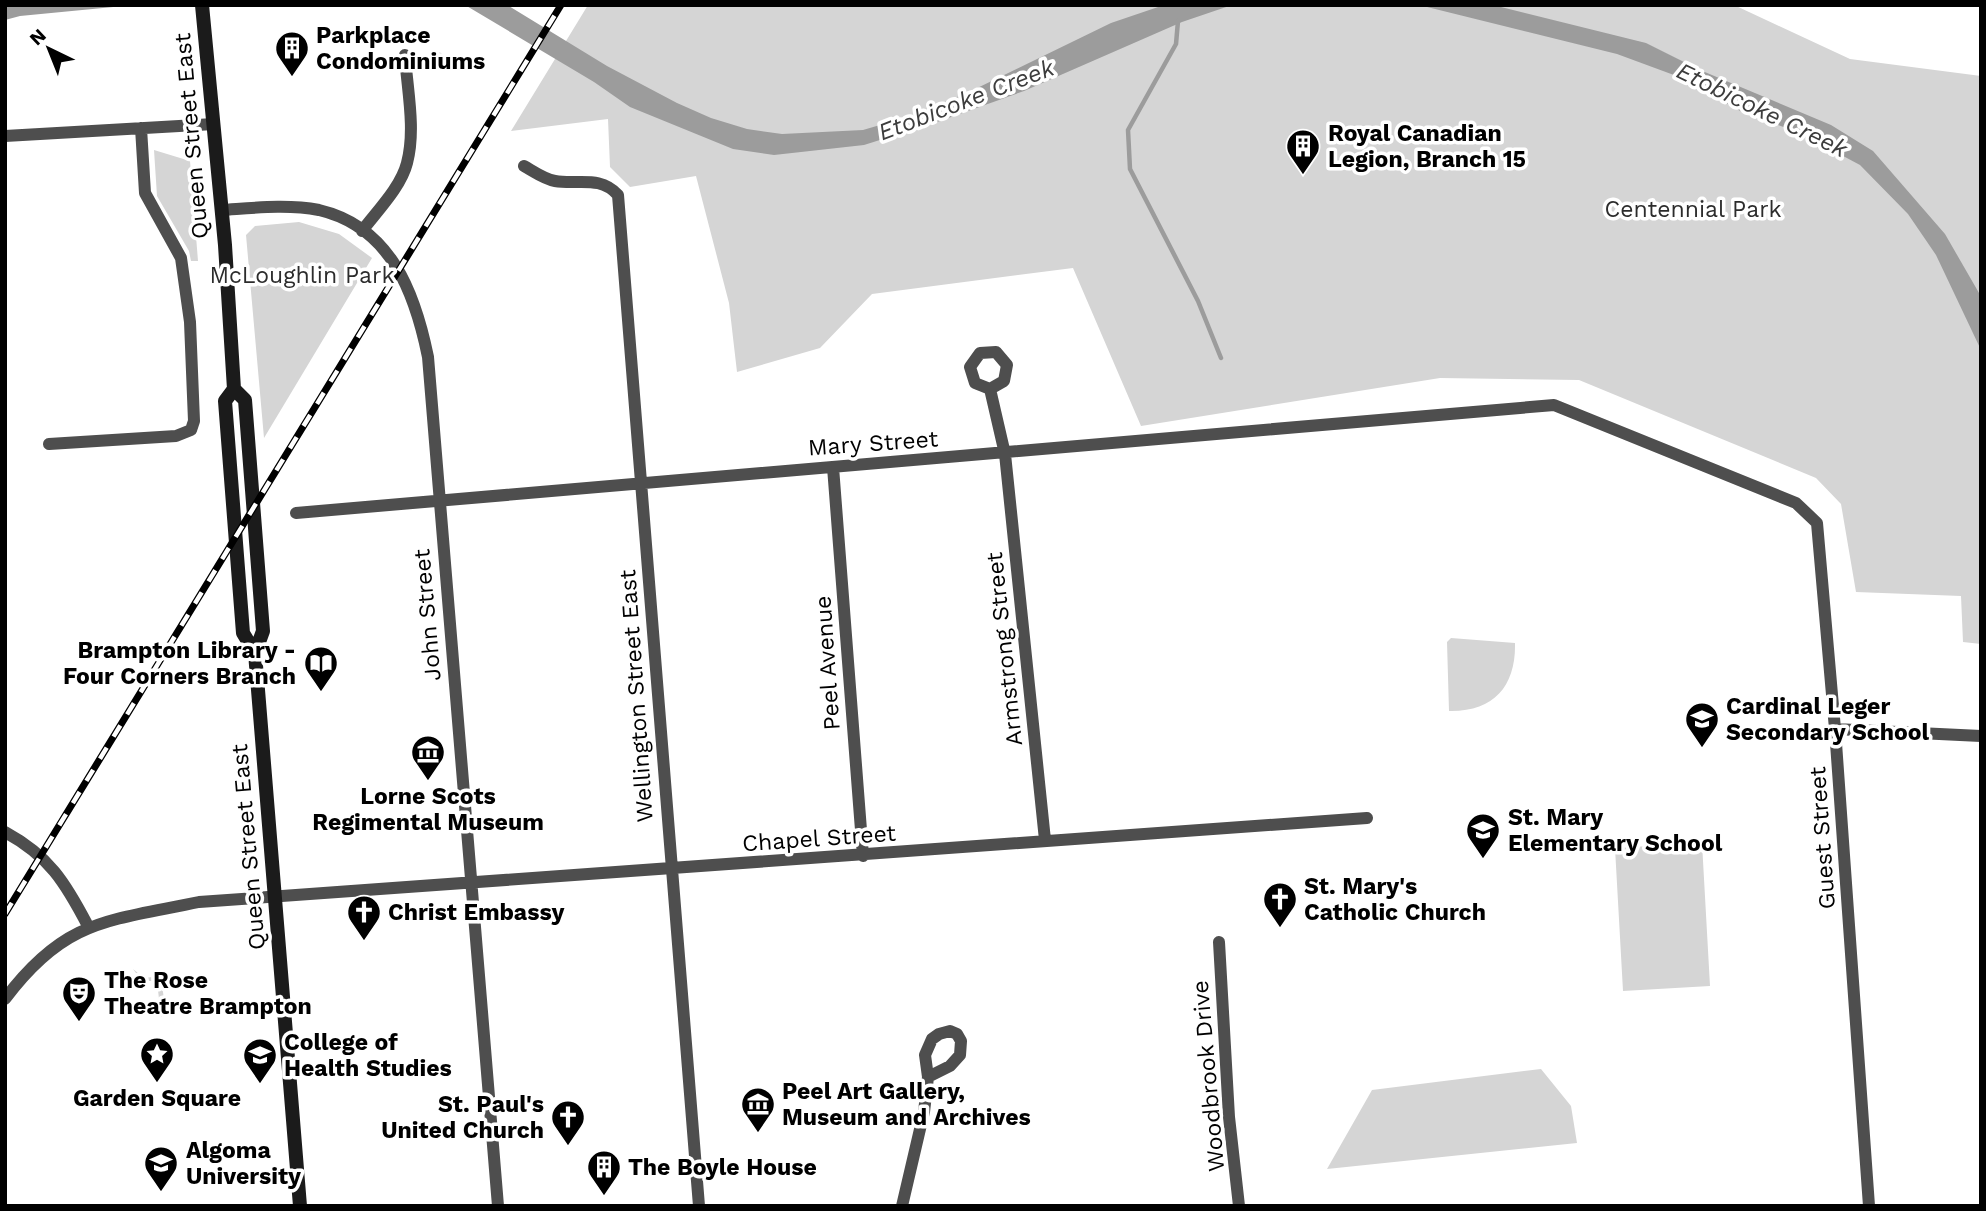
<svg xmlns="http://www.w3.org/2000/svg" width="1986" height="1211" font-family="'Work Sans',sans-serif">
<style>
.green{fill:#d5d5d5}
.water{fill:#9c9c9c}
.lines{fill:none;stroke-linecap:round;stroke-linejoin:round}
.stream{stroke:#9c9c9c;stroke-width:4.5}
.street{stroke:#4e4e4e;stroke-width:12}
.secondary{stroke:#1b1b1b;stroke-width:14}
.rail-casing{stroke:#000;stroke-width:7}
.rail{stroke:#fff;stroke-width:4.5;stroke-dasharray:13;stroke-linecap:butt}
.labels{text-anchor:middle;stroke-width:7;stroke-linejoin:round;paint-order:stroke}
.poi-label{font-size:23px;font-weight:bold;fill:#000;stroke:#fff;text-anchor:start}
.street-label{font-size:23px;fill:#000;stroke:#fff}
.park-label{font-size:23px;fill:#2c2c2c;stroke:#fff}
.water-label{font-size:24px;font-style:italic;fill:#3d3d3d;stroke:#fff}
</style>
<rect width="100%" height="100%" fill="#fff"/>
<path class="green" d="M 588,5 L 1734,5 L 1850,59 L 1981,76 L 1981,644 L 1963,642 L 1961,596 L 1856,592 L 1841,504 L 1816,478 L 1579,380 L 1440,378 L 1141,426 L 1073,268 L 872,294 L 820,348 L 737,372 L 729,303 L 696,176 L 630,187 L 610,167 L 608,119 L 511,131 Z
M429 60a8 8 0 1 1 16 0a8 8 0 1 1-16 0Z
M 154,150 L 190,161 L 198,261 L 191,261 L 189,251 L 157,196 Z
M 299,222 L 339,234 L 372,258 L 264,438 L 246,235 L 255,226 Z
M 1451,638 L 1515,643 C 1516,686 1494,712 1449,711 L 1447,642 Z
M 1702,843 L 1710,986 L 1623,991 L 1615,848 Z
M 133,969 L 144,978 L 161,976 L 166,1016 L 161,1017 L 157,981 L 142,981 Z
M 1541,1069 L 1571,1106 L 1577,1143 L 1327,1169 L 1372,1090 Z"/>
<path class="water" d="M 5,5 L 134,5 L 20,16 L 5,20 Z
M 465,5 L 507,5 L 607,66 L 677,103 L 711,118 L 747,129 L 782,134 L 863,130 L 914,115 L 969,92 L 1111,23 L 1164,5 L 1232,5 L 1182,22 L 1024,91 L 937,122 L 864,145 L 774,155 L 733,149 L 630,107 L 594,82 Z
M 1419,5 L 1493,5 L 1646,43 L 1700,70 L 1831,125 L 1873,151 L 1945,234 L 1979,293 L 1981,350 L 1936,255 L 1908,214 L 1860,165 L 1800,133 L 1742,112 L 1682,78 L 1617,54 Z"/>
<g class="lines">
<path class="stream" d="M 1178,21 L 1176,44 L 1128,130 L 1130,169 L 1198,301 L 1221,358"/>
<path class="street" d="M 5,136 L 214,124
M 524,166 C 533,171 544,179 555,181 C 578,185 600,175 618,195 L 699,1206
M 221,210 C 253,208 287,204 319,210 C 391,227 415,293 428,357 L 498,1206
M 362,231 C 377,211 401,187 407,163 C 416,129 407,89 405,55
M 996,352 L 1007,365 L 1004,381 L 990,389 L 975,383 L 970,367 L 980,353 Z
M 990,389 L 1005,454 L 1045,840
M 49,444 L 176,436 L 191,430 L 194,421 L 190,322 L 181,258 L 145,193 L 141,128
M 833,467 L 863,856
M 296,513 L 1554,405 L 1796,503 L 1817,523 L 1835,729 L 1869,1206
M 1835,729 L 1981,736
M 5,832 C 49,856 65,882 88,926
M 1219,942 L 1229,1117 L 1239,1206
M 5,999 C 65,919 108,921 199,902 L 1367,818
M 902,1206 L 924,1112 L 928,1077 L 925,1055 L 932,1039 L 939,1034 L 950,1031 L 957,1034 L 961,1041 L 960,1055 L 950,1066 L 928,1077"/>
<path class="secondary" d="M 202,5 L 225,245 L 234,389 L 245,400 L 263,631 L 255,653
M 234,389 L 225,401 L 243,633 L 255,653 L 300,1206"/>
<g class="rail-casing">
<path id="rail" d="M 5,914 L 561,5"/>
</g>
<use href="#rail" class="rail"/>
</g>
<defs>
<g id="building-pin" transform="scale(1.75)"><path d="M0 17L-7.5 6A9.5 9.5 0 1 1 7.5 6Z" fill="#000" stroke="#fff"/><path d="M-4-6H4V6H1V3H-1V6H-4ZM-2.5-4.3h1.7v1.8h-1.7ZM.8-4.3h1.7v1.8H.8ZM-2.5-1h1.7V.8h-1.7ZM.8-1h1.7V.8H.8Z" fill="#fff"/></g>
<g id="library-pin" transform="scale(1.75)"><path d="M0 17L-7.5 6A9.5 9.5 0 1 1 7.5 6Z" fill="#000" stroke="#fff"/><path d="M-6-4Q-3-5.5-.7-3.5V5Q-3 3-6 4ZM6-4Q3-5.5 .7-3.5V5Q3 3 6 4Z" fill="#fff"/></g>
<g id="school-pin" transform="scale(1.75)"><path d="M0 17L-7.5 6A9.5 9.5 0 1 1 7.5 6Z" fill="#000" stroke="#fff"/><path d="M0-5L7-2L0 1L-7-2ZM-4 1L0 2.5L4 1V4Q0 6-4 4Z" fill="#fff"/></g>
<g id="museum-pin" transform="scale(1.75)"><path d="M0 17L-7.5 6A9.5 9.5 0 1 1 7.5 6Z" fill="#000" stroke="#fff"/><path d="M0-6L6-3V-2H-6V-3ZM-5-1h2V3h-2ZM-1-1h2V3h-2ZM3-1h2V3H3ZM-6 4H6V6H-6Z" fill="#fff"/></g>
<g id="church-pin" transform="scale(1.75)"><path d="M0 17L-7.5 6A9.5 9.5 0 1 1 7.5 6Z" fill="#000" stroke="#fff"/><path d="M-1.2-6h2.4v3.5h3.3v2.4h-3.3V6h-2.4V-.1h-3.3v-2.4h3.3Z" fill="#fff"/></g>
<g id="theatre-pin" transform="scale(1.75)"><path d="M0 17L-7.5 6A9.5 9.5 0 1 1 7.5 6Z" fill="#000" stroke="#fff"/><path d="M-5-5.5Q0-4 5-5.5V0Q5 5 0 6Q-5 5-5 0ZM-3.3-2.5H-1v1.5H-3.3ZM1-2.5H3.3v1.5H1ZM-2.8 1Q0 5.5 2.8 1Z" fill="#fff"/></g>
<g id="sight-pin" transform="scale(1.75)"><path d="M0 17L-7.5 6A9.5 9.5 0 1 1 7.5 6Z" fill="#000" stroke="#fff"/><path d="M0-6L1.8-2.2L6-1.7L2.9 1.2L3.7 5.4L0 3.3L-3.7 5.4L-2.9 1.2L-6-1.7L-1.8-2.2Z" fill="#fff"/></g>
<g id="university-pin" transform="scale(1.75)"><path d="M0 17L-7.5 6A9.5 9.5 0 1 1 7.5 6Z" fill="#000" stroke="#fff"/><path d="M0-5L7-2L0 1L-7-2ZM-4 1L0 2.5L4 1V4Q0 6-4 4Z" fill="#fff"/></g>
</defs>
<g fill-rule="evenodd">
<use href="#building-pin" x="292" y="48"/>
<use href="#building-pin" x="1303" y="146"/>
<use href="#library-pin" x="321" y="663"/>
<use href="#school-pin" x="1702" y="719"/>
<use href="#museum-pin" x="428" y="752"/>
<use href="#school-pin" x="1483" y="830"/>
<use href="#church-pin" x="1280" y="899"/>
<use href="#church-pin" x="364" y="912"/>
<use href="#theatre-pin" x="79" y="993"/>
<use href="#sight-pin" x="157" y="1054"/>
<use href="#university-pin" x="260" y="1055"/>
<use href="#museum-pin" x="758" y="1104"/>
<use href="#church-pin" x="568" y="1117"/>
<use href="#university-pin" x="161" y="1163"/>
<use href="#building-pin" x="604" y="1167"/>
</g>
<g class="labels">
<g class="poi-label">
<text x="316" y="43">Parkplace<tspan x="316" dy="26">Condominiums</tspan></text>
<text x="1328" y="141">Royal Canadian<tspan x="1328" dy="26">Legion, Branch 15</tspan></text>
<text x="296" y="658" text-anchor="end">Brampton Library -<tspan x="296" dy="26">Four Corners Branch</tspan></text>
<text x="1726" y="714">Cardinal Leger<tspan x="1726" dy="26">Secondary School</tspan></text>
<text x="428" y="804" text-anchor="middle">Lorne Scots<tspan x="428" dy="26">Regimental Museum</tspan></text>
<text x="1508" y="825">St. Mary<tspan x="1508" dy="26">Elementary School</tspan></text>
<text x="1304" y="894">St. Mary's<tspan x="1304" dy="26">Catholic Church</tspan></text>
<text x="388" y="920">Christ Embassy</text>
<text x="104" y="988">The Rose<tspan x="104" dy="26">Theatre Brampton</tspan></text>
<text x="284" y="1050">College of<tspan x="284" dy="26">Health Studies</tspan></text>
<text x="782" y="1099">Peel Art Gallery,<tspan x="782" dy="26">Museum and Archives</tspan></text>
<text x="157" y="1106" text-anchor="middle">Garden Square</text>
<text x="544" y="1112" text-anchor="end">St. Paul's<tspan x="544" dy="26">United Church</tspan></text>
<text x="186" y="1158">Algoma<tspan x="186" dy="26">University</tspan></text>
<text x="628" y="1175">The Boyle House</text>
</g>
<g class="street-label">
<text transform="translate(191 136) rotate(-95)" y="8">Queen Street East</text>
<text transform="translate(873 443) rotate(-4)" y="8">Mary Street</text>
<text transform="translate(427 615) rotate(-95)" y="8">John Street</text>
<text transform="translate(1004 649) rotate(-96)" y="8">Armstrong Street</text>
<text transform="translate(827 663) rotate(-94)" y="8">Peel Avenue</text>
<text transform="translate(636 696) rotate(-94)" y="8">Wellington Street East</text>
<text transform="translate(819 838) rotate(-4)" y="8">Chapel Street</text>
<text transform="translate(1822 838) rotate(-94)" y="8">Guest Street</text>
<text transform="translate(248 847) rotate(-95)" y="8">Queen Street East</text>
<text transform="translate(1208 1076) rotate(-95)" y="8">Woodbrook Drive</text>
</g>
<g class="park-label">
<text x="1693" y="217">Centennial Park</text>
<text x="302" y="283">McLoughlin Park</text>
</g>
<g class="water-label">
<text transform="translate(966 100) rotate(-21)" y="8">Etobicoke Creek</text>
<text transform="translate(1762 110) rotate(26)" y="8">Etobicoke Creek</text>
</g>
</g>
<rect width="1986" height="1211" fill="none" stroke="#000000" stroke-width="14"/>
<g transform="translate(49 49) rotate(317)" stroke="#ffffff" stroke-width="5" paint-order="stroke">
<path d="M0-5L12 26L0 18L-12 26Z" fill="#000000"/>
<text y="-10" font-size="19" font-weight="bold" text-anchor="middle" fill="#000000">N</text>
</g>
</svg>
